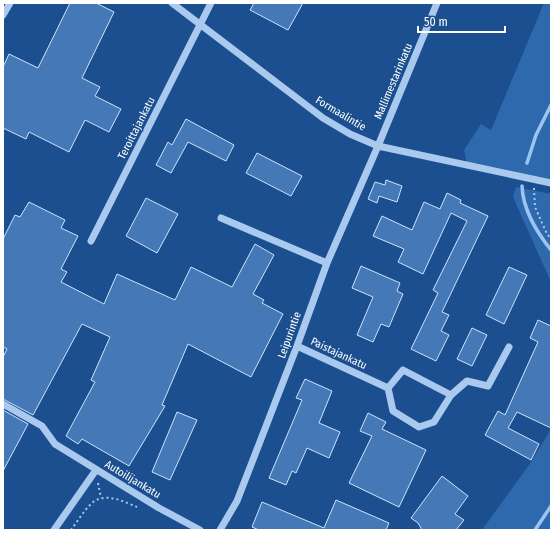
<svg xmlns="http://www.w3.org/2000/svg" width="554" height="533" font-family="'Fira Sans Condensed',sans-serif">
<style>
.green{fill:#2e69ad}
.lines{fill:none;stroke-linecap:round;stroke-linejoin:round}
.stream{stroke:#9cc4f0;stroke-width:3.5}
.building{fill:#4478b7;stroke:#cfe3fa}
.path{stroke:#a9c9ee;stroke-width:2;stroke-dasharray:2 3;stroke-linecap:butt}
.minor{stroke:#a9c9ee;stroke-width:7}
.labels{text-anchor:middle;stroke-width:3;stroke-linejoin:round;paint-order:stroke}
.street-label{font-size:11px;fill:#fff;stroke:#1b4f8f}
</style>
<rect width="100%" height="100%" fill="#1b4f8f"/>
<path class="green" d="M 544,3 L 551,3 L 551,180 L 467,164 L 464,150 L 481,124 L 491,130 Z
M 516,187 L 551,194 L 551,282 L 513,197 Z
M 551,429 L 551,530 L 482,530 L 531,462 Z"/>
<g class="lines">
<path class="stream" d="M 527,163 L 536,135 L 551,105
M 522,186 C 523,210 536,231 551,250
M 535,530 L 551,506"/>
</g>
<path class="building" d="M 70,3 L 96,3 L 114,12 L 82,78 L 100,87 L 95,96 L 121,109 L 109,132 L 85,120 L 69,152 L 29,132 L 26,139 L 3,128 L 3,67 L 9,54 L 38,68 Z
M 254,3 L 303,3 L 288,30 L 250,10 Z
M 186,119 L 234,145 L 226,161 L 188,142 L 171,173 L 156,165 L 168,142 L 172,145 Z
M 257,153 L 302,176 L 291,196 L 246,173 Z
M 386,180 L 402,186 L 397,202 L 379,196 L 377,203 L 368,199 L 375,182 L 385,185 Z
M 447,193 L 461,200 L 460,203 L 488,216 L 442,312 L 449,315 L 441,331 L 449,335 L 436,361 L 411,349 L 438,293 L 433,290 L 467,221 L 451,213 L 423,274 L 398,262 L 404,249 L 373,236 L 382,216 L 412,230 L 424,202 L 440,209 Z
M 146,198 L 178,214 L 157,253 L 126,236 Z
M 29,202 L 65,220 L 61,228 L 78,236 L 61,269 L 67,272 L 61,282 L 104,304 L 117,274 L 175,300 L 191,267 L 232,287 L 255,244 L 274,255 L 253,294 L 264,300 L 262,303 L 283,314 L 251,377 L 188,344 L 162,405 L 165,406 L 129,466 L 82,439 L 78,444 L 66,436 L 95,382 L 91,380 L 110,337 L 82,324 L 33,415 L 3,399 L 3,357 L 7,349 L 3,347 L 3,239 L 15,215 L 20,217 Z
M 361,266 L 400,283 L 397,291 L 403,294 L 389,327 L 381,324 L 373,342 L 357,335 L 373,297 L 352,288 Z
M 509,267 L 527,275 L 504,324 L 486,315 Z
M 538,320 L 551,326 L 551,428 L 517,412 L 508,428 L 539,444 L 531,460 L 485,435 L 498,411 L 505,415 L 538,342 L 530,338 Z
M 472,328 L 487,335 L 472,366 L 457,359 Z
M 305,379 L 332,391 L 319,423 L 340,432 L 329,458 L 307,448 L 296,473 L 292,471 L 286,485 L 269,478 L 302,400 L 296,398 Z
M 3,410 L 28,424 L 3,471 Z
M 177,412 L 197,420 L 170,480 L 152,472 Z
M 368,413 L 386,422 L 382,429 L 426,450 L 399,507 L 349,483 L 372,436 L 360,431 Z
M 442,476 L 468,496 L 455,514 L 464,520 L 456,530 L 422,530 L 418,523 L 411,518 Z
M 336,500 L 389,523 L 386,530 L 259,530 L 252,527 L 262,502 L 324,528 Z"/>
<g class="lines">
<path class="path" d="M 534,188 L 535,207 L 547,234 L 551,239
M 98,483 L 101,498
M 71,530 C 77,522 83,512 90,505 C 103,490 125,502 139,508"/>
<path class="minor" d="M 172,3 L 323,118 L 350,134 L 378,146 L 551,183
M 3,15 L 10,3
M 221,218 L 327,263
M 91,241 L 211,3
M 297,346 L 388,388 L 393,411 L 419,427 L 434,422 L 451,395 L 467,381 L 488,386 L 509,347
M 388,388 L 403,370 L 451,395
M 3,404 L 42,426 L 55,444 L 159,508 L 200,530
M 54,530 L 96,470
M 220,530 L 237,501 L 297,346 L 327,263 L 378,146 L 437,3"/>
</g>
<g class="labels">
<g class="street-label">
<text transform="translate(393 81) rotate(-67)" y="4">Mallimestarinkatu</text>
<text transform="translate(341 113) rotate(31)" y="4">Formaalintie</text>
<text transform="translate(136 128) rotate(-63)" y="4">Teroittajankatu</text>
<text transform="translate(289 335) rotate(-70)" y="4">Leipurintie</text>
<text transform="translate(339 353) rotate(25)" y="4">Paistajankatu</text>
<text transform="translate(133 479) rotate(31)" y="4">Autoilijankatu</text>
</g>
</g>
<rect width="554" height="533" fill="none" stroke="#ffffff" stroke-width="8"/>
<path d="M418 26v6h87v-6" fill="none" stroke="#ffffff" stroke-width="2"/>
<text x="424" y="26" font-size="12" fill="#ffffff" stroke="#1b4f8f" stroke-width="3" paint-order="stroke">50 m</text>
</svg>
